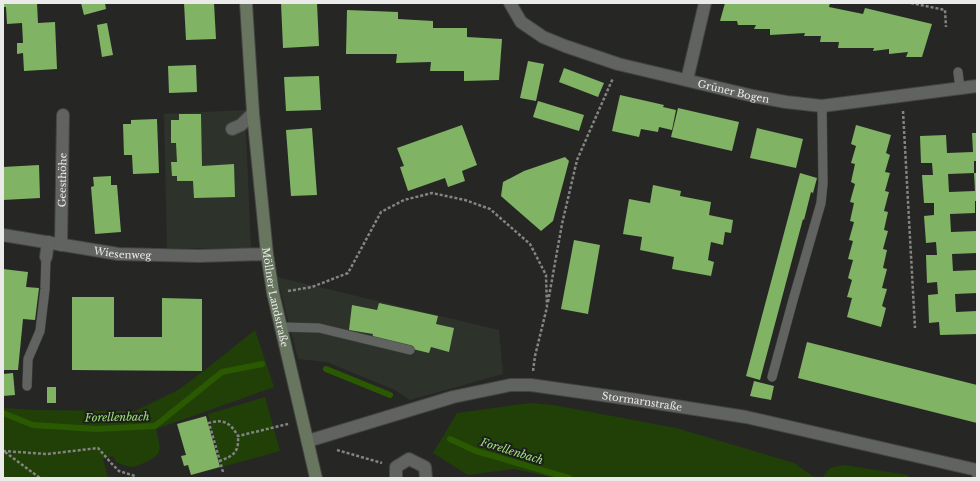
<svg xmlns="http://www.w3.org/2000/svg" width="980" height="481" font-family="'Libre Baskerville',serif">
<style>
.built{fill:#2d322b}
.green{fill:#204008}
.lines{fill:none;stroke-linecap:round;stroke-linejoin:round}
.stream{stroke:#2b5901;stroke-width:6}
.building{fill:#81b364}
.service-casing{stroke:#434443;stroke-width:10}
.minor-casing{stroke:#434443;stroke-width:14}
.tertiary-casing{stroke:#434443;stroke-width:14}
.secondary-casing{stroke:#434443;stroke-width:14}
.path{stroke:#848583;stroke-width:2.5;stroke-dasharray:3 2;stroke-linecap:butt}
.service{stroke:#616360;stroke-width:9}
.minor{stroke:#616360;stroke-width:12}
.tertiary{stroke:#616360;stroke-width:12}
.secondary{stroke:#687660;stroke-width:12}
.labels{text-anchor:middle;stroke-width:4;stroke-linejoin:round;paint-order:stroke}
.street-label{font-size:10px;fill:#e9eae9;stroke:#1c1e1c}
.water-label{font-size:11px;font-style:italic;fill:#a0e27b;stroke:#1c1e1c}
</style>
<rect width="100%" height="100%" fill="#262725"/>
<path class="built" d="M 245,110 L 251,249 L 167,248 L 164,114 Z
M 277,277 L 499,330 L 503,374 L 410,400 L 395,390 L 327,362 L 298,359 Z"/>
<path class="green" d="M 255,330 L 274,387 L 156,429 C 157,436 161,445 159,452 C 157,458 138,467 131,467 C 126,466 121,464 116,462 L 113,456 L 103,459 L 108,478 L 3,478 L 3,408 L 33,410 L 135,411 L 178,390 L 205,370 Z
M 265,397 L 280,451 L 222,467 L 208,414 Z
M 530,403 L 553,405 L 676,428 L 794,463 L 814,477 L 820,478 L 556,478 L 514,469 L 468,475 L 433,453 L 457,413 Z
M 844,465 L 908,475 L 908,478 L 822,478 L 830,468 Z"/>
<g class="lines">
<path class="stream" d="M 326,369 L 390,395
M 3,413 L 33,425 L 96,429 L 155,426 L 222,372 L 262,364
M 450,439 L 476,451 L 569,478"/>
</g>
<path class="building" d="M 3,3 L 37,3 L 38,23 L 55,22 L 57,69 L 24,71 L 23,53 L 17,54 L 17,43 L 23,43 L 22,23 L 7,24 L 6,7 L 3,7 Z
M 81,3 L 105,3 L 106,9 L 84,15 Z
M 184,3 L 214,3 L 216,39 L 186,40 Z
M 281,3 L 317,3 L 319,46 L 283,48 Z
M 725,3 L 830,3 L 829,7 L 863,14 L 865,8 L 932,24 L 922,57 L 906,57 L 908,52 L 889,54 L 889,49 L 873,51 L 874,48 L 838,48 L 839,42 L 820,42 L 821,36 L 804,36 L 805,33 L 770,35 L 770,29 L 754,29 L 756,25 L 738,25 L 737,21 L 720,21 Z
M 347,10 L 398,12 L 398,19 L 433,21 L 433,28 L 467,28 L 467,37 L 502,39 L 499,80 L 464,81 L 464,71 L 430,71 L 431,62 L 396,63 L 397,54 L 346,54 Z
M 107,23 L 113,55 L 102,57 L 97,25 Z
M 528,61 L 544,64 L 536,101 L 520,98 Z
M 196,65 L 197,92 L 169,93 L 168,66 Z
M 564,68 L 604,83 L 598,97 L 559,82 Z
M 319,76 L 321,110 L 286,111 L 284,77 Z
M 620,95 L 664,105 L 663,107 L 676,110 L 672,130 L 659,127 L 658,132 L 641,129 L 639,137 L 612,131 Z
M 538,101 L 584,115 L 579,131 L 533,117 Z
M 678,108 L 739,122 L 732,151 L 671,137 Z
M 179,114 L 201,114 L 202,166 L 234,164 L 235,197 L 194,198 L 193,181 L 177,181 L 177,176 L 172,176 L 171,162 L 177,162 L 176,143 L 171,143 L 171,120 L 179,120 Z
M 157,119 L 159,173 L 133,174 L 132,155 L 124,155 L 123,124 L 131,124 L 131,120 Z
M 462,125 L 477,165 L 462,171 L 465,181 L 448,187 L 445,178 L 408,191 L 400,167 L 404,166 L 397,148 Z
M 856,125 L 891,135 L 886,153 L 890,155 L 885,172 L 890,173 L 885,191 L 889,192 L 884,211 L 888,212 L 884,230 L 888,231 L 883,249 L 887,250 L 883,268 L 887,269 L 882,288 L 887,289 L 882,306 L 886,308 L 881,327 L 847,317 L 852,298 L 847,297 L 852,280 L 848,278 L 853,260 L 848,259 L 853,241 L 849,240 L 854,222 L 850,221 L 854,203 L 850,202 L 855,184 L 851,182 L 855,164 L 851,163 L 856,146 L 851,144 Z
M 312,128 L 317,195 L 291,196 L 286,130 Z
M 757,128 L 803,139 L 796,168 L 750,158 Z
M 972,133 L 977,133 L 977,161 L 974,161 L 974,173 L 948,174 L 949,192 L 975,191 L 974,173 L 977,173 L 977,201 L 975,201 L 975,213 L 950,214 L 951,232 L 977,231 L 977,253 L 952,254 L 953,271 L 977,270 L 977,293 L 955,294 L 956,312 L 977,311 L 977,334 L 940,335 L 939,322 L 929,323 L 928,295 L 938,294 L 937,282 L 927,283 L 926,255 L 937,255 L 936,242 L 926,243 L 924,216 L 934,215 L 934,203 L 924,203 L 922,175 L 933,175 L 932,163 L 921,163 L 920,136 L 946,135 L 947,153 L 973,152 Z
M 565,157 L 569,161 L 553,221 L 541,231 L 501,196 L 503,182 L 524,171 Z
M 39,165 L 40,198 L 3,200 L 3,167 Z
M 800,173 L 817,178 L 813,193 L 811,192 L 804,220 L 803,219 L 760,380 L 746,376 Z
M 111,176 L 111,185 L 117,185 L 121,232 L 95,234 L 91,187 L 94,186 L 93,177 Z
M 653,185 L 681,191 L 680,196 L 711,202 L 709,215 L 733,220 L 731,233 L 725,232 L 723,245 L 711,242 L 708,260 L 714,262 L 711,276 L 672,269 L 674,257 L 640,250 L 642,237 L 623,234 L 629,199 L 650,203 Z
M 574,240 L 600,245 L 588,314 L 561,309 Z
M 3,269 L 28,272 L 26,287 L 39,288 L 35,320 L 23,319 L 18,370 L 3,370 Z
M 72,297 L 114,297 L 114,337 L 162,337 L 162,298 L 202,299 L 202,371 L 72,370 Z
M 379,303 L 438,316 L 436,324 L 454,328 L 449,352 L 431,347 L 429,353 L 372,339 L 373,334 L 349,330 L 352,305 L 377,310 Z
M 807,342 L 977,385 L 977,423 L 798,378 Z
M 13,373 L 15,395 L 3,396 L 3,374 Z
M 754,381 L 774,386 L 771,400 L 750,396 Z
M 47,387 L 56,387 L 56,403 L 47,403 Z
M 206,416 L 220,467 L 191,475 L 188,465 L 184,466 L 181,456 L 186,455 L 177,424 Z"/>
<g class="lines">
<g class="service-casing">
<path id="service" d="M 958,72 L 960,89
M 282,327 L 319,328 L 410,350
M 772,377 L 793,300 L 821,203 L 823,183 L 822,106
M 27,386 L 28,359 L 40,331 L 45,289 L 46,257
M 977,478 L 977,476"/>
</g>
<g class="minor-casing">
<g id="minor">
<path id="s1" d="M 510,3 L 521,22 L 543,37 L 565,46 L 618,64 L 753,96 L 786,102 L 822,106 L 977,86"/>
<path d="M 687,80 L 705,3"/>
<path d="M 232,129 L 241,125 L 253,113"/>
<path id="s2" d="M 3,235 L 118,254 L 199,256 L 267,254"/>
<path id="s3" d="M 61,245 L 63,115"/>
<path d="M 46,257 L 48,242"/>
<path d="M 396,478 L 396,467 L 409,459 L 425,467 L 426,478"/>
</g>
</g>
<g class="tertiary-casing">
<g id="tertiary">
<path id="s4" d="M 308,441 L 453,397 L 510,385 L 531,385 L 637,400 L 746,417 L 977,470"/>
</g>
</g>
<g class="secondary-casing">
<g id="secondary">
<path id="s5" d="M 246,3 L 253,113 L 267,254 L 273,293 L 316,478"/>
</g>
</g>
<path class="path" d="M 911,3 L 945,10 L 946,27
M 903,111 L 915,328
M 288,291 L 312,287 L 348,273 L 381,212 L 404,200 L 432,193 L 465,200 L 490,209 L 530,244 L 546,275 L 547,307 L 535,356 L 533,371
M 548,302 L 562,224 L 577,160 L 613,78
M 337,450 L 382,463
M 3,451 L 47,454 L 98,448 L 112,464 L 119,471 L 135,476
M 5,452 L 40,478
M 219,461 C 234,456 239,452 238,436
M 223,472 L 209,423 C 224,418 231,424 238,436 L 288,424"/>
<use href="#service" class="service"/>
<use href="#minor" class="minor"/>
<use href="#tertiary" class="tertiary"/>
<use href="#secondary" class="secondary"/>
</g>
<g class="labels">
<g class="street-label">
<text dy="4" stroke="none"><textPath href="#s1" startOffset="247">Grüner Bogen</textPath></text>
<text dy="4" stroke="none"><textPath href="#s3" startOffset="65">Geesthöhe</textPath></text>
<text dy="4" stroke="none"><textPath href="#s2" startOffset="121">Wiesenweg</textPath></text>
<text dy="4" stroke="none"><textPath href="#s5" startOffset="296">Möllner Landstraße</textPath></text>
<text dy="4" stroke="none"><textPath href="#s4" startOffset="343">Stormarnstraße</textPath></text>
</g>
<g class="water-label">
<text transform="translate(117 417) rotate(-1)" y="4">Forellenbach</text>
<text transform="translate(512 451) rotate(17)" y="4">Forellenbach</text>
</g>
</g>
<rect width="980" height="481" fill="none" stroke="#e9eae9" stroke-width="8"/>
</svg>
